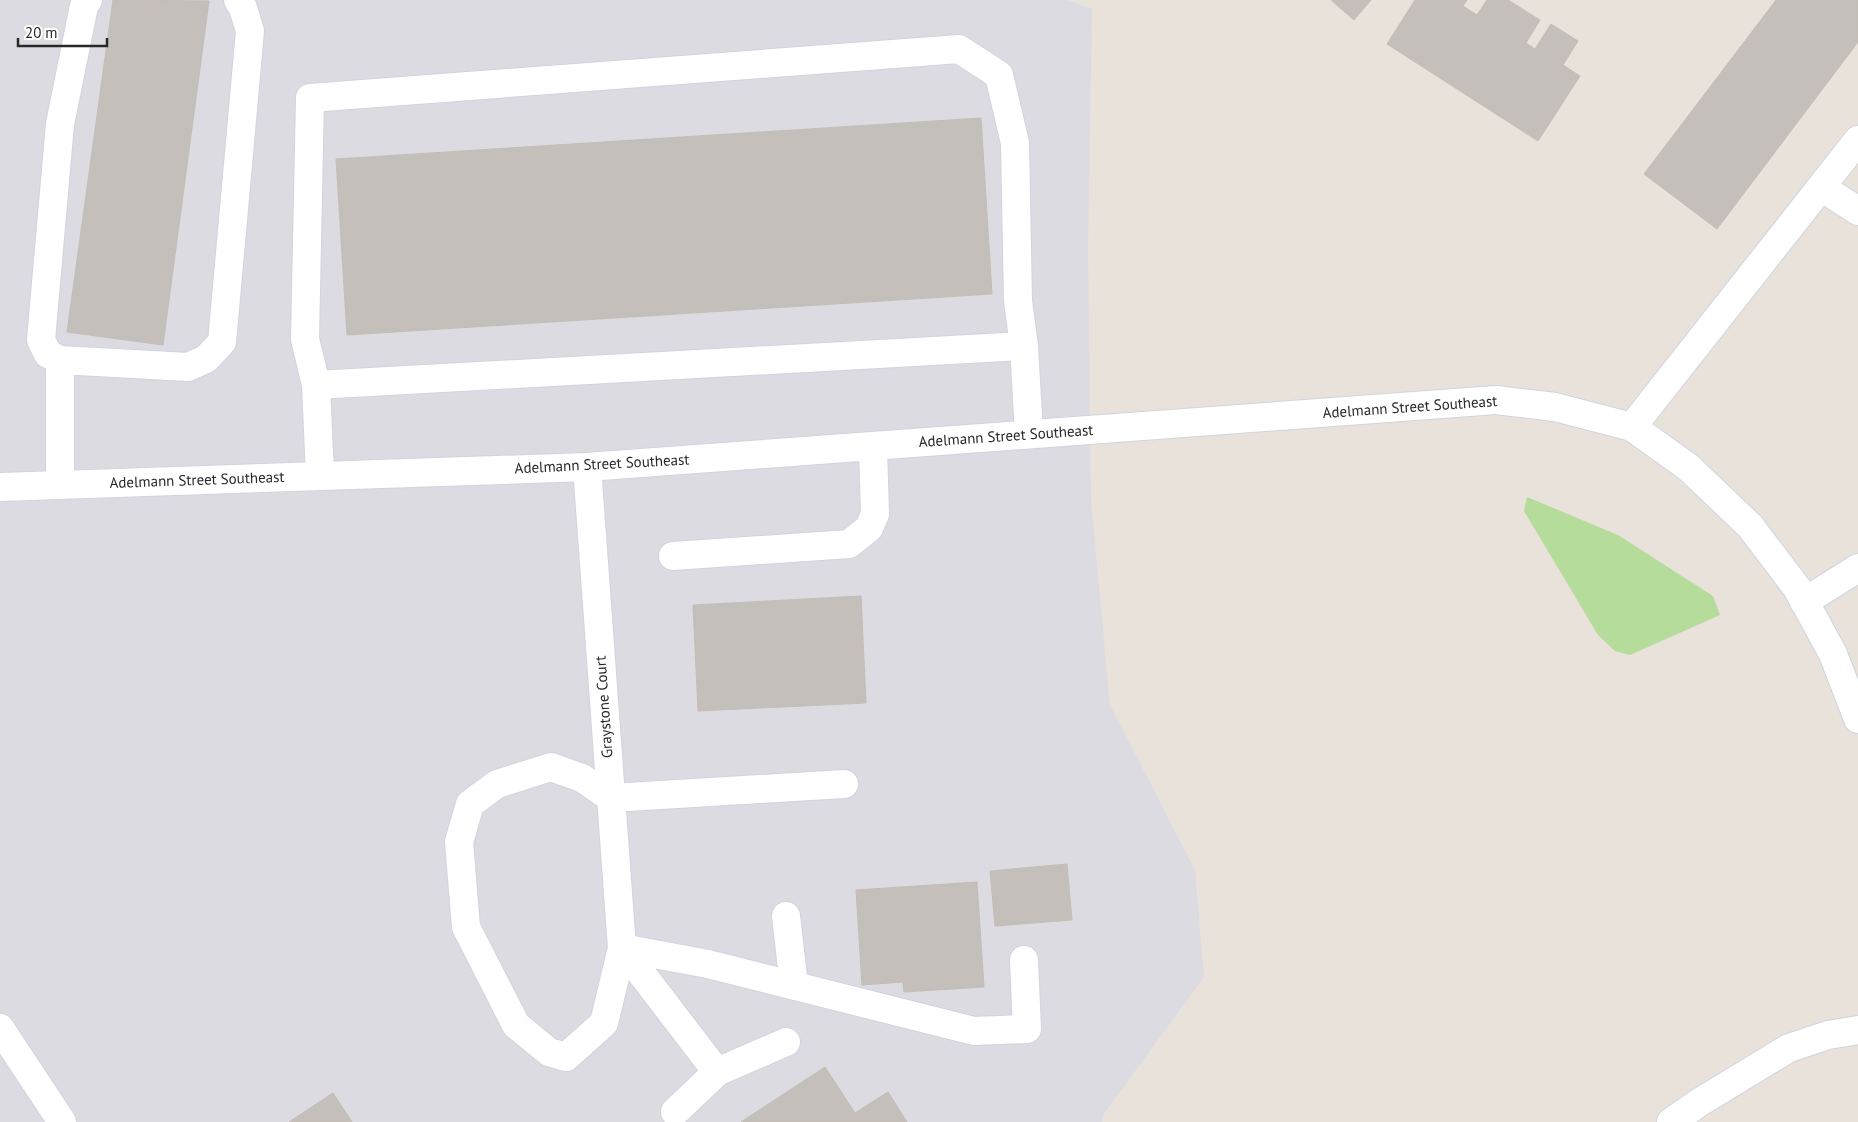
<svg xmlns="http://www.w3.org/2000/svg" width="1858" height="1122" font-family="'PT Sans',sans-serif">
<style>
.industrial{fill:#dcdbe2}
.green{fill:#b6dc9b}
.building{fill:#c4bfba;stroke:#c4bdb5}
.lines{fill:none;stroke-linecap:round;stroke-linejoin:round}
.minor-casing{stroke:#d0d4e0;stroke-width:30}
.minor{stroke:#fff;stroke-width:28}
.labels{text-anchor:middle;stroke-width:5;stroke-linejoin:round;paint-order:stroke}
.street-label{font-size:15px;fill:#282828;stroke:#fff}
</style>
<rect width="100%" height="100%" fill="#e9e2da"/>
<path class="industrial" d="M 0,0 L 1067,0 L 1092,9 L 1088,249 L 1091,500 L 1110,705 L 1195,870 L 1204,977 L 1103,1115 L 1102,1122 L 0,1122 Z"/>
<path class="green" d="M 1527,497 L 1618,535 L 1713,596 L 1720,615 L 1630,655 L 1615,651 L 1598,635 L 1524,511 Z"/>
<path class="building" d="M 113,0 L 209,1 L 163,345 L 67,332 Z
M 1331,0 L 1371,0 L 1354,20 Z
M 1415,0 L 1467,0 L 1463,6 L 1477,15 L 1487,0 L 1508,0 L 1540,20 L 1526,43 L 1535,49 L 1551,24 L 1578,41 L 1563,65 L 1580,76 L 1538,141 L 1387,44 Z
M 1776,0 L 1858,0 L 1858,42 L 1717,229 L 1644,174 Z
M 981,118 L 992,294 L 347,335 L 336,159 Z
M 861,596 L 866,703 L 698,711 L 693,605 Z
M 1067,864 L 1072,920 L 995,926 L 990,871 Z
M 977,882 L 984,987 L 904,992 L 903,982 L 862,985 L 856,890 Z
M 825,1067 L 855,1113 L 888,1092 L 907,1122 L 741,1122 Z
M 333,1093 L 352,1122 L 289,1122 Z"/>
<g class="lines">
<g class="minor-casing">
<path id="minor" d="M 88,0 L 84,6 L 60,124 L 41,340 L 48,354 L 60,360 L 188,367 L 206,359 L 222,342 L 250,31 L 243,8 L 238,0
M 1821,187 L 1858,211
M 60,360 L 60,485
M 316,385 L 305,339 L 310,98 L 959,49 L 999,75 L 1015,143 L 1018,301 L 1024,346
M 1632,427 L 1858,140
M 587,467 L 622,948 L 604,1023 L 566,1057 L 549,1052 L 516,1025 L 466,927 L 459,842 L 470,804 L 497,784 L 551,767 L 582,778 L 611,798 L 844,784
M 320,476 L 316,385 L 1024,346 L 1029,434
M 0,487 L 587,467 L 1496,400 L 1555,407 L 1632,427 L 1688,467 L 1750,526 L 1797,588 L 1833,654 L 1858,719
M 673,556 L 849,544 L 869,528 L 875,514 L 873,446
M 1804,602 L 1858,568
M 786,916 L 794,986
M 622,948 L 708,964 L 974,1031 L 1027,1029 L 1024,960
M 622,948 L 717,1072 L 675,1112
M 0,1028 L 62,1122
M 717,1072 L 786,1042
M 1671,1122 L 1700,1102 L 1789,1048 L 1828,1035 L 1858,1030"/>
</g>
<use href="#minor" class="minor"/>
</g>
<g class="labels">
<g class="street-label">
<text transform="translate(1410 407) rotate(-4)" y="5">Adelmann Street Southeast</text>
<text transform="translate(1006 436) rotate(-4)" y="5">Adelmann Street Southeast</text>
<text transform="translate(602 464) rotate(-3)" y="5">Adelmann Street Southeast</text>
<text transform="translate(197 480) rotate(-2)" y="5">Adelmann Street Southeast</text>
<text transform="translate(604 707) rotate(-94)" y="5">Graystone Court</text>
</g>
</g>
<path d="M18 38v8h89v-8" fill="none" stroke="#282828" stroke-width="2.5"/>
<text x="25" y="38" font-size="15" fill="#282828" stroke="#ffffff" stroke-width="4" paint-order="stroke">20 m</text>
</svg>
